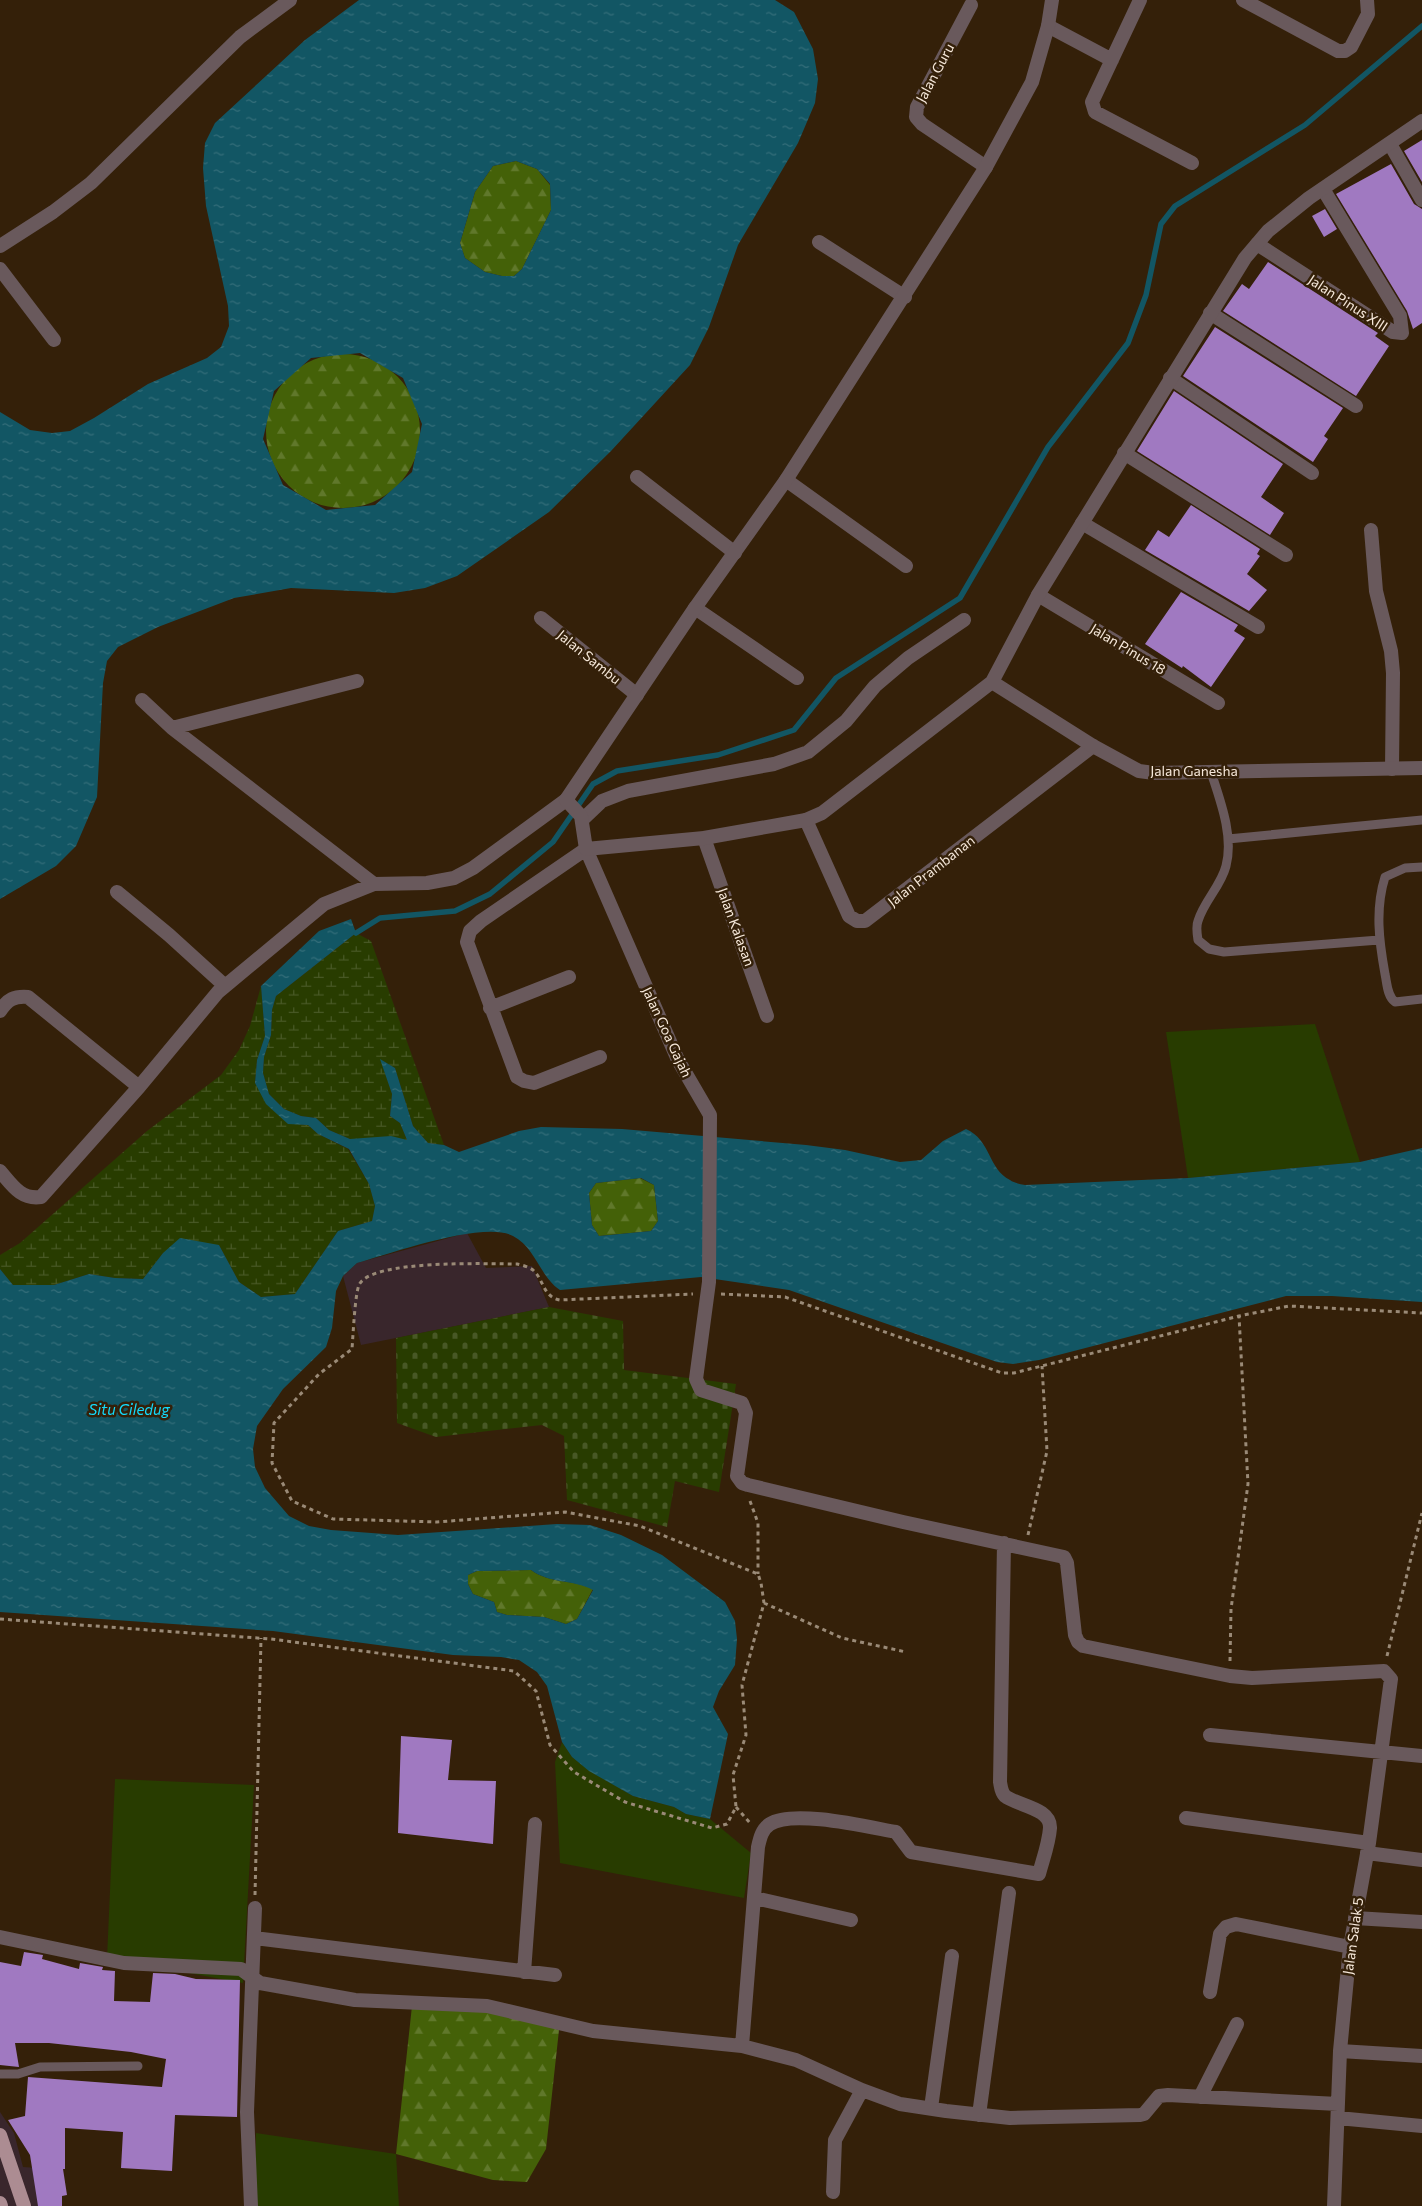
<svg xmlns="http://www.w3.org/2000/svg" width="1422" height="2206" font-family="Commissioner,sans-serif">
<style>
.commercial{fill:#39262c}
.grass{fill:#283c00}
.forest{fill:url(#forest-firs)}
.wetland{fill:url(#wetland-marsh)}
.cemetery{fill:url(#cemetery-stones)}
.water{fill:url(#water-ripples);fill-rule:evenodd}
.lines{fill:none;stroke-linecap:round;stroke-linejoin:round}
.stream{stroke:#125664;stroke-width:5.5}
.building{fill:#a079c1}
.path{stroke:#9a8a77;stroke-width:3;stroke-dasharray:4 4;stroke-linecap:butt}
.service{stroke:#69595c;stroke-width:9}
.minor{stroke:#69595c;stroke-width:14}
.tertiary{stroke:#69595c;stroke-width:14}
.primary{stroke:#ac8c92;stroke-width:14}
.labels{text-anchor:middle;stroke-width:5;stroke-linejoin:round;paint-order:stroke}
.street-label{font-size:14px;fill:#f6e8da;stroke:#342009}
.water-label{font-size:15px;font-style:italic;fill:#13dbfd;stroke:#342009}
</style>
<defs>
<pattern id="forest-firs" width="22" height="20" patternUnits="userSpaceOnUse" patternTransform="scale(1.25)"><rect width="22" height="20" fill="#446108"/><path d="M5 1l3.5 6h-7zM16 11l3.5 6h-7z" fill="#60782b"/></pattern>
<pattern id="wetland-marsh" width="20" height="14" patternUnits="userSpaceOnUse" patternTransform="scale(1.25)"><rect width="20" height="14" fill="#283c00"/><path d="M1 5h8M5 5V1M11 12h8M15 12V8" fill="none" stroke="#485825"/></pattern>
<pattern id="cemetery-stones" width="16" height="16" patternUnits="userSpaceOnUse" patternTransform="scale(1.25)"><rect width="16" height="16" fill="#283c00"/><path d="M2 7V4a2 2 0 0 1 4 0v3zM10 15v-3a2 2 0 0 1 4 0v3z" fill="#485825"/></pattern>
<pattern id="water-ripples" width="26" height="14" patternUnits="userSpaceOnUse" patternTransform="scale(1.25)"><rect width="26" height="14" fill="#125664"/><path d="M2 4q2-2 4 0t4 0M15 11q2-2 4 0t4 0" fill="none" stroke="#356e7a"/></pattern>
</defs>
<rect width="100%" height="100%" fill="#342009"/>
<path class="commercial" d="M 467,1233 L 486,1268 L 532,1266 L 549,1307 L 361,1345 L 343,1276 L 357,1263 Z
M 0,2112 L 14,2133 L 23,2167 L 52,2169 L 61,2206 L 0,2206 Z"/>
<path class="grass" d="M 1315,1024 L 1360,1162 L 1188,1178 L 1166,1032 Z
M 562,1742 L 572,1757 L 589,1770 L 633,1796 L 674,1807 L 686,1814 L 710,1819 L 751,1853 L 744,1898 L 560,1863 L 555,1762 Z
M 115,1779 L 254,1785 L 243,1983 L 107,1958 Z
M 256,2133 L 396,2154 L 399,2206 L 255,2206 Z"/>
<path class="forest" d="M 516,161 L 537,169 L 550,185 L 551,210 L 522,269 L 514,276 L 502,276 L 485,272 L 465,258 L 460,243 L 475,192 L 493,166 Z
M266 431a77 77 0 1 1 154 0a77 77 0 1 1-154 0Z
M 640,1178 L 654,1185 L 658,1221 L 651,1231 L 599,1236 L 592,1225 L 589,1193 L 596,1183 Z
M 531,1570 C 550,1584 572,1579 593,1589 L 577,1619 L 566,1624 L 544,1617 L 507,1615 L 497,1612 L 494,1602 L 473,1594 L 468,1584 L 468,1575 L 477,1571 Z
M 412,2006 L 492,2008 L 559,2030 L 546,2149 L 527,2182 L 493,2180 L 396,2154 Z"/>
<path class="wetland" d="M 356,933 L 371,941 L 444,1145 L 428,1143 L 413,1126 L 395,1068 L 381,1060 L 392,1094 L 390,1116 L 400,1123 L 407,1140 L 350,1139 L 329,1130 L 316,1118 L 301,1116 L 284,1109 L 269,1094 L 263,1073 L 264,1057 L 271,1035 L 272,1010 L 276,996 Z
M 261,986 L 265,1036 L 257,1060 L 255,1083 L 288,1123 L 308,1125 L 318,1134 L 348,1149 L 369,1184 L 375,1206 L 372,1221 L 338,1231 L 295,1294 L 261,1297 L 239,1282 L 219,1245 L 163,1253 L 143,1279 L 115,1278 L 89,1274 L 54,1285 L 13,1285 L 0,1269 L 0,1255 L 20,1243 L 147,1131 L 221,1075 L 239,1050 L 250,1026 Z"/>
<path class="cemetery" d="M 549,1307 L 623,1321 L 624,1370 L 736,1384 L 719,1492 L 675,1481 L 667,1527 L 567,1500 L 564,1436 L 542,1425 L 436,1437 L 397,1423 L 396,1338 Z"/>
<path class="water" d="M 359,0 L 775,0 L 794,12 L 813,49 L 818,79 L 815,103 L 798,143 L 738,245 L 709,327 L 690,365 L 611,451 L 549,512 L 457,576 L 425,588 L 394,593 L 291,588 L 234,598 L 158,627 L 118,647 L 107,661 L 103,683 L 97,797 L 76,846 L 56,866 L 0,899 L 0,412 L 30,430 L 52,433 L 70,431 L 94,418 L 148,384 L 207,358 L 221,347 L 229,326 L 228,306 L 206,206 L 203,168 L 205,143 L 215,123 L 305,40 ZM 516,161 L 537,169 L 550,184 L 551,210 L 522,269 L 514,276 L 502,276 L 485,272 L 465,258 L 460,243 L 475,192 L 493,166 ZM 360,353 L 403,378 L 422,424 L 412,472 L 375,505 L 326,510 L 283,485 L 263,439 L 274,391 L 311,358 Z
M 351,919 L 356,933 L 276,996 L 272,1010 L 271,1035 L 264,1057 L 263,1073 L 269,1094 L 284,1109 L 301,1116 L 316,1118 L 329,1130 L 350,1139 L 391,1136 L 407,1140 L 400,1123 L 390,1116 L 392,1094 L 380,1059 L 395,1068 L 413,1126 L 428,1143 L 444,1145 L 459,1152 L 519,1131 L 541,1127 L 622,1129 L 806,1145 L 845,1150 L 900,1162 L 921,1160 L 943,1141 L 966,1129 C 991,1140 988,1169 1010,1180 C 1014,1183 1020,1184 1025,1185 L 1188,1178 L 1360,1162 L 1422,1148 L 1422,1302 L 1332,1296 L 1286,1296 L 1039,1360 L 1013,1364 L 997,1362 L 789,1290 L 701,1277 L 560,1290 C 540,1277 536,1248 513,1236 C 484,1220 390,1254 357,1263 L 343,1276 L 336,1291 L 332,1328 L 326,1347 L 283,1389 L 257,1426 L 253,1449 L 255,1467 L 265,1488 L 289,1516 L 309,1526 L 331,1530 L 398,1535 L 557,1524 L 590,1525 L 621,1535 L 662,1555 L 725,1602 L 735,1621 L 737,1639 L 735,1665 L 719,1691 L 713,1707 L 728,1734 L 710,1819 L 686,1814 L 674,1807 L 633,1796 L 589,1771 L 572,1757 L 562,1742 L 547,1686 L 537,1672 L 519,1660 L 501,1657 L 453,1655 L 273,1631 L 0,1612 L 0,1269 L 13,1285 L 54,1285 L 89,1274 L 115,1278 L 143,1279 L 163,1253 L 180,1238 L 219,1245 L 239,1282 L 261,1297 L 295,1294 L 338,1231 L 372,1221 L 375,1206 L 369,1184 L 349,1149 L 318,1134 L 308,1125 L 288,1124 L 266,1104 L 255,1083 L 257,1060 L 265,1036 L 261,986 L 319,931 ZM 641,1178 L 654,1185 L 658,1221 L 651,1231 L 599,1236 L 592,1225 L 589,1193 L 596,1183 ZM 531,1570 C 550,1584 572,1579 593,1590 L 577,1619 L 566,1624 L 544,1617 L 507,1615 L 497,1612 L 494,1602 L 473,1594 L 468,1584 L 468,1575 L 477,1571 Z"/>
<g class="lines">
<path class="stream" d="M 356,933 L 380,918 L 455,911 L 490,894 L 553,842 L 593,784 L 617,771 L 718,755 L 794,730 L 836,678 L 960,598 L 1048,447 L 1128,343 L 1146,295 L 1161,224 L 1175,206 L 1305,125 L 1422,26"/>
</g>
<path class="building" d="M 1422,140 L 1422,182 L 1404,151 Z
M 1391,164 L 1414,204 L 1422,209 L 1422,323 L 1413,329 L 1407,311 L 1336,194 Z
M 1325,209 L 1337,229 L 1324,237 L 1312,216 Z
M 1268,262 L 1378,333 L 1375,336 L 1389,346 L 1356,396 L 1223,311 L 1242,284 L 1249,289 Z
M 1215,327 L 1343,408 L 1324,436 L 1328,439 L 1313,462 L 1183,376 Z
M 1174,391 L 1283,464 L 1261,497 L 1284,513 L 1270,535 L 1137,451 Z
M 1191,505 L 1260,549 L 1257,554 L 1260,556 L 1247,574 L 1267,590 L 1249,611 L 1145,550 L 1158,530 L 1169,537 Z
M 1181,592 L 1238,625 L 1234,631 L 1245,638 L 1211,687 L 1183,666 L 1182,668 L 1145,644 Z
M 401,1736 L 452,1740 L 448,1780 L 496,1781 L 493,1844 L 398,1833 Z
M 24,1952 L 43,1955 L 42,1959 L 79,1969 L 80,1963 L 103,1967 L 102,1970 L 115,1971 L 114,2001 L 150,2002 L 153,1973 L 175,1974 L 196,1979 L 240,1980 L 237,2117 L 175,2115 L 172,2171 L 121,2168 L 123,2132 L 65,2128 L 65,2169 L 63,2169 L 67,2195 L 62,2196 L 62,2206 L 38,2206 L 30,2155 L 8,2120 L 25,2116 L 28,2077 L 162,2087 L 166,2059 L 131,2052 L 49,2043 L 15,2043 L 19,2067 L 0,2065 L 0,1962 L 21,1966 Z"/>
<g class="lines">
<path class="path" d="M 721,1294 L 785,1297 L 1002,1373 L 1014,1373 L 1239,1316 L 1289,1306 L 1422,1313
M 750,1501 L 758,1523 L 758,1574
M 1028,1535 L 1047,1451 L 1042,1366
M 764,1603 L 842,1638 L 906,1652
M 0,1619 L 271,1639 L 514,1671 L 536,1691 L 550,1745 L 574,1772 L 625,1802 L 712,1828 L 727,1824 L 736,1807 L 733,1775 L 746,1735 L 742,1685 L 764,1603 L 761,1583 L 758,1574 L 640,1526 L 565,1512 L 437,1522 L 333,1519 L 292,1501 L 272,1463 L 274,1423 L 319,1374 L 352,1349 C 353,1336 355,1294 359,1285 C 370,1259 490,1264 517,1264 C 522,1265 529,1267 533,1270 C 544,1280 543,1297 560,1300 L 693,1294
M 1387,1656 L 1422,1513
M 1230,1661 L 1231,1609 L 1248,1484 L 1239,1316
M 736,1807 L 750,1823
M 255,1895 L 261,1638"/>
<path class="service" d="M 1211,772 C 1220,800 1234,836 1226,866 C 1221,886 1204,901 1198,921 C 1196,926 1197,934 1198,940 L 1209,949 L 1224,952 L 1379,940
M 1228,839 L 1422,820
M 1422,867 L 1405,868 L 1385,877 C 1375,909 1379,941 1385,974 C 1387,983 1387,996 1395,1002 L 1422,999
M 0,2074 L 18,2074 L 40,2067 L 138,2066"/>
<path class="minor" d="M 1140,0 L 1092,102 L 1095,112 L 1192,163
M 1243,0 L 1338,51 L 1345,51 L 1351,47 L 1368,14 L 1367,0
M 971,5 L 917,107 L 916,117 L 922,124 L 986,167
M 1048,26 L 1112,60
M 1390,144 L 1422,200
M 819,242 L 905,297
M 1257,244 L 1393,332 L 1402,333 L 1400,316 L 1323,189
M 0,246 L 53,212 L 91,183 L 240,37 L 290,0
M 0,269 L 54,340
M 1210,313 L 1356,406
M 1170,378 L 1312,473
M 1124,453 L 1286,555
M 637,477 L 735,553
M 786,480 L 906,566
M 1082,523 L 1258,627
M 1371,530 L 1376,591 L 1391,651 L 1393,673 L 1392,769
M 1038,595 L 1218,703
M 695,608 L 797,678
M 541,618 L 637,695
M 142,700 L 172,728 L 374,884
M 172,728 L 357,681
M 582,820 L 602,801 L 628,791 L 774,764 L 808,752 L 846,721 L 875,686 L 908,658 L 964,620
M 806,820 L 849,916 L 857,921 L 865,921 L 1093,746
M 704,838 L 767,1016
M 117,892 L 169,935 L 224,985
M 490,1008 L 569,977
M 0,1011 C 8,999 14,996 28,997 L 139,1087
M 600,1057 L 534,1083 L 524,1081 L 517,1077 L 467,942 L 470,931 L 481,921 L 586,849 L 678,1060 L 710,1115 L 709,1282 L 696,1379 L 701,1390 L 742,1403 L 746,1413 L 737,1476 L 742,1483 L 748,1485 L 903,1522 L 1064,1557 L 1067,1563 L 1075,1635 L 1078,1642 L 1083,1646 L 1230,1676 L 1252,1678 L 1384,1671 L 1391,1679 L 1369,1843 L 1350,1947 L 1340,2051 L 1334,2206
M 0,1171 C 12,1185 21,1200 41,1197 L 139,1087 L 218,992 L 324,904 L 374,884 L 427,883 L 454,878 L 473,868 L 566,800
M 1210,1735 L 1422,1756
M 1186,1818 L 1369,1843
M 1367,1853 L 1422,1860
M 755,1898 L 851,1920
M 1355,1918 L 1422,1922
M 0,1937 L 124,1963 L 241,1969 L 260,1983 L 355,2000 L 487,2006 L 593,2031 L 742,2046 L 796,2060 L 862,2090 L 900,2104 L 946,2111 L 1010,2118 L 1140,2115 L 1144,2114 L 1159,2096 L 1168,2095 L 1338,2104
M 254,1938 L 555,1975
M 524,1972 L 535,1824
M 1210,1992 L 1220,1934 L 1226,1927 L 1236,1924 L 1350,1947
M 742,2046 L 758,1847 C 760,1838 762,1829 770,1824 C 793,1809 868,1827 896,1832 L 911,1852 L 1039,1874 C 1043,1859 1049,1843 1050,1828 C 1051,1808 1018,1806 1005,1796 C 1001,1792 1001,1787 1000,1782 L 1004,1543
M 1340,2051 L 1422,2056
M 1200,2097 L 1237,2024
M 931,2108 L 952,1956
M 979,2115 L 1009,1893
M 1338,2118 L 1422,2126
M 833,2192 L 835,2140 L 862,2090
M 251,2206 L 247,2112 L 255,1908"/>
<path class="tertiary" d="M 1052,0 L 1048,26 L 1032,82 L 986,167 L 786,480 L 695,608 L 566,800 L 581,816 L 586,849 L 704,838 L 806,820 L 822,813 L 992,682 L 1038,595 L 1245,258 L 1268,231 L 1309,198 L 1422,121
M 992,682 L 1093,746 L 1139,771 L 1154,773 L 1422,768"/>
<path class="primary" d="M 0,2135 L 24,2206
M 0,2203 L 1,2206"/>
</g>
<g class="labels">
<g class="street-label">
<text transform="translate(935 73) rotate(-62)" y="5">Jalan Guru</text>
<text transform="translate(1348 303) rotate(33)" y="5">Jalan Pinus XIII</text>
<text transform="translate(1128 649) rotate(31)" y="5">Jalan Pinus 18</text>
<text transform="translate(589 657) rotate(39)" y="5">Jalan Sambu</text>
<text x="1194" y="776">Jalan Ganesha</text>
<text transform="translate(931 871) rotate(-38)" y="5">Jalan Prambanan</text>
<text transform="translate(736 927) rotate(70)" y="5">Jalan Kalasan</text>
<text transform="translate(667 1032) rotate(65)" y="5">Jalan Goa Gajah</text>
<text transform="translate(1353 1936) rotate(-82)" y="5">Jalan Salak 5</text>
</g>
<g class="water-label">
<text x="129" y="1415">Situ Ciledug</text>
</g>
</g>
</svg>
